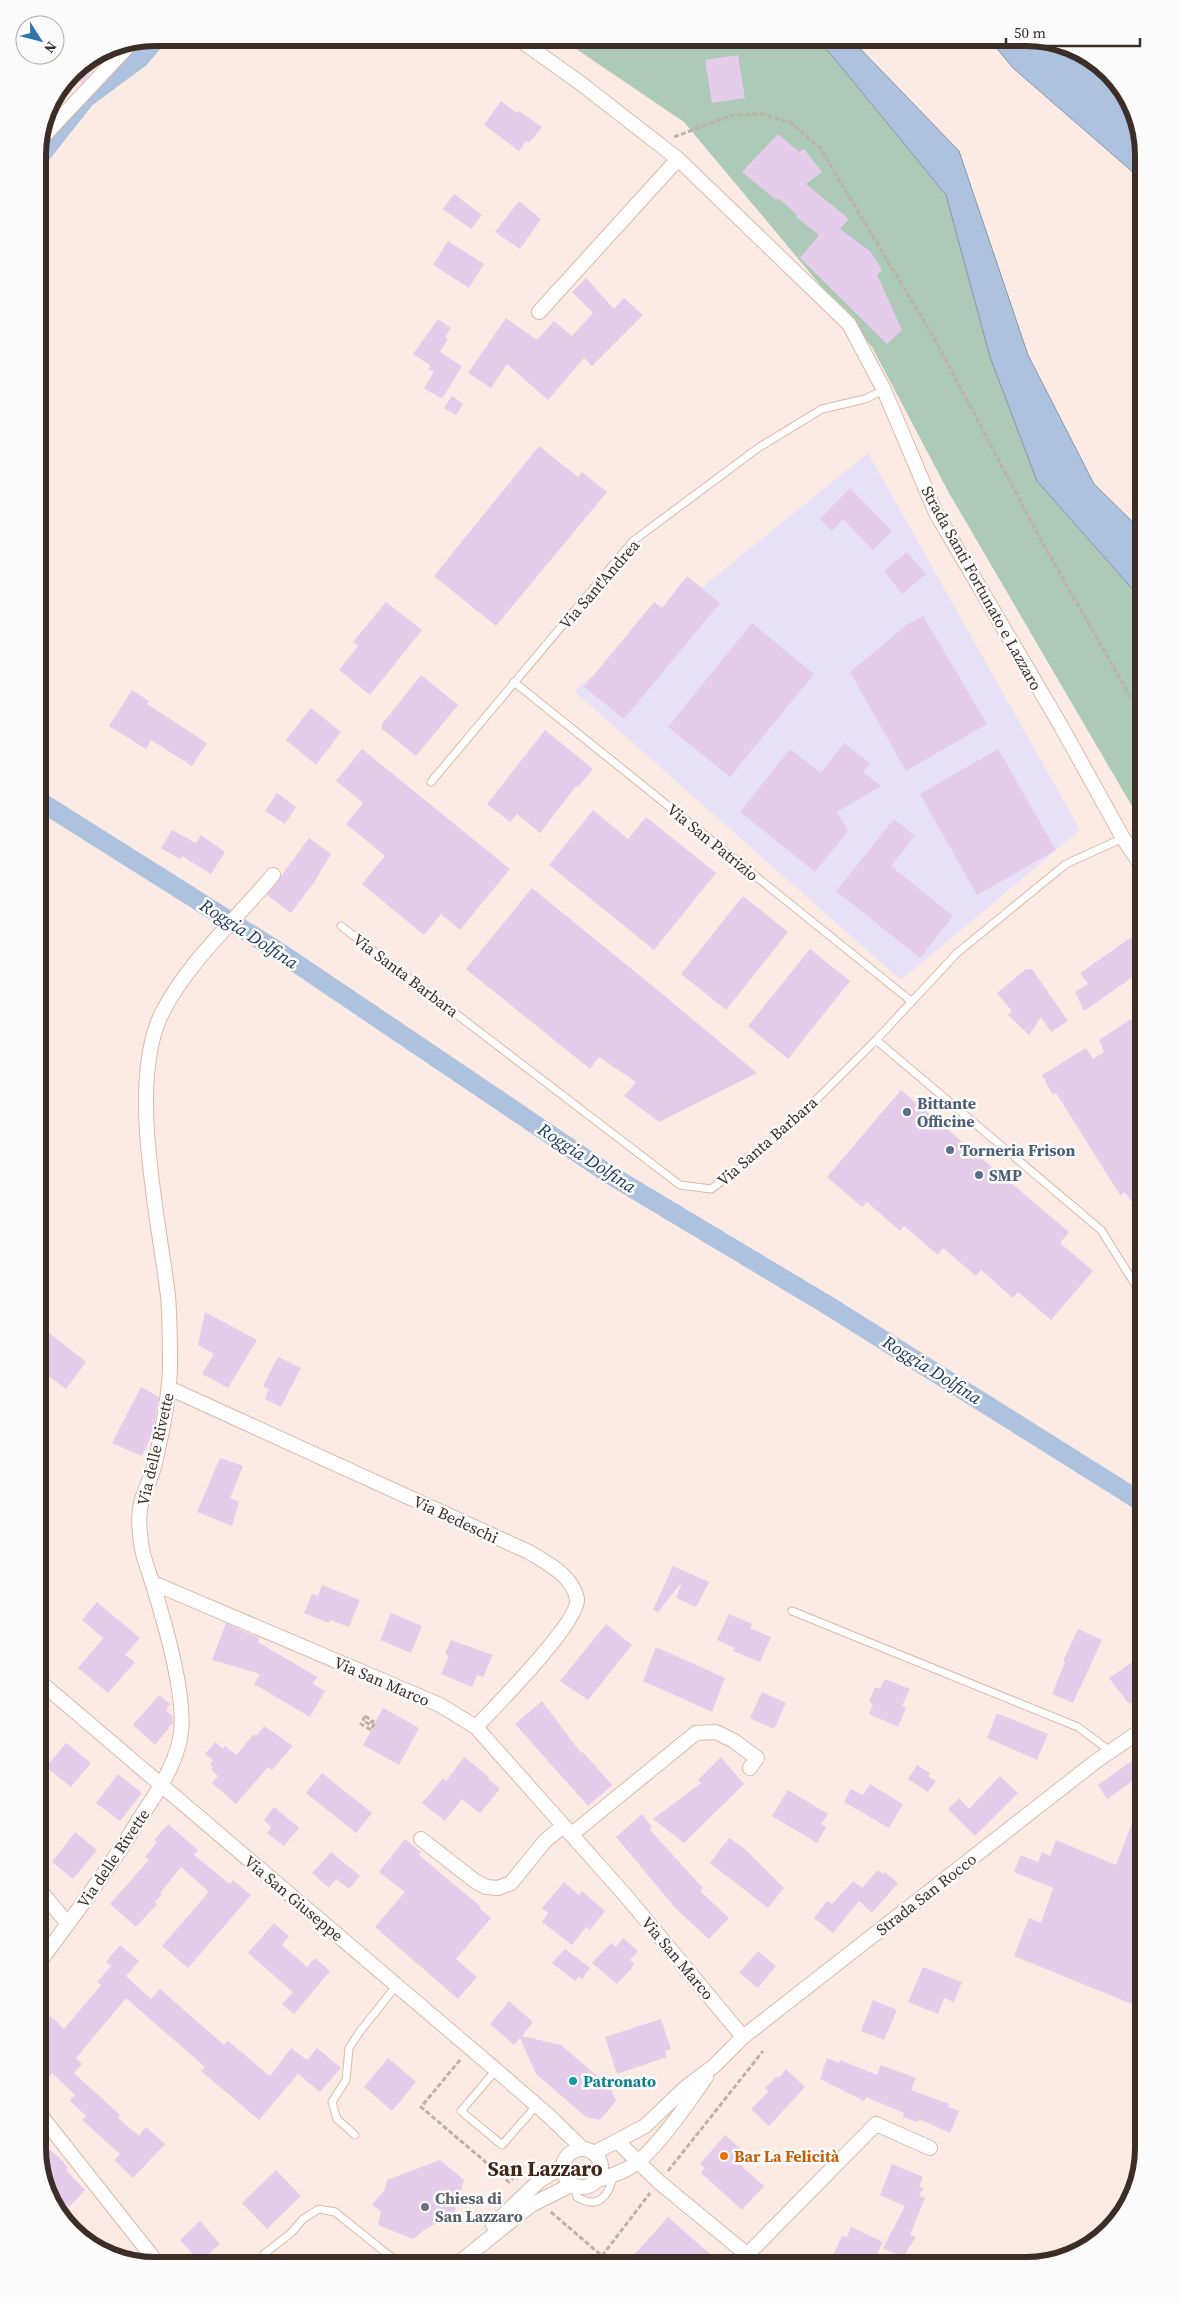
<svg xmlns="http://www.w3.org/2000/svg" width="1181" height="2303" font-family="'Source Serif 4',serif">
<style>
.industrial{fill:#e7e1f7}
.green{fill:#accab7}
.water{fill:#acc2de;stroke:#8a96a7}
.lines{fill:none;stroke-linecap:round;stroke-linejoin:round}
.canal{stroke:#acc2de;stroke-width:19}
.building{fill:#e5cceb}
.service-casing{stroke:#ddb8a6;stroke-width:9}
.minor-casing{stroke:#ddb8a6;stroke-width:16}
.path{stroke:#bfb0a8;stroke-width:3;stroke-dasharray:5 2.5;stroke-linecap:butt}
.service{stroke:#fff;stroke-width:7}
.minor{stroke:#fff;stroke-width:14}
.service-dot{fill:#5c6f8a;stroke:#fcfcfc;stroke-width:2}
.culture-dot{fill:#0f9aa8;stroke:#fcfcfc;stroke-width:2}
.food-dot{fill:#e8710a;stroke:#fcfcfc;stroke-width:2}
.worship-dot{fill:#6b7280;stroke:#fcfcfc;stroke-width:2}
.labels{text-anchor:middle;stroke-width:5;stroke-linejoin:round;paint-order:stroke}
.street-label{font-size:16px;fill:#3c2e26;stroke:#fcfcfc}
.service-label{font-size:16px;font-weight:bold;fill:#4e5e75;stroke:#fcfcfc;text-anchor:start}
.culture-label{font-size:16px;font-weight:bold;fill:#0d838f;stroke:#fcfcfc;text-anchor:start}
.food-label{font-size:16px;font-weight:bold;fill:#c56008;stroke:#fcfcfc;text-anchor:start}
.worship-label{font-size:16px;font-weight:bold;fill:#5b616d;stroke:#fcfcfc;text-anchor:start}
.water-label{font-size:18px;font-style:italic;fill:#18375d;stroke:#fcfcfc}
.district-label{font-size:21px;font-weight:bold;fill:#422617;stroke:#fcfcfc}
.rim{fill:none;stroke:#3c2e26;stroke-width:6}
</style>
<rect width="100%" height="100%" fill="#fbebe4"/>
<path class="industrial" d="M 868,453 L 1080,830 L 901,980 L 574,691 Z"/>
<path class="green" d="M 560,38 L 813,38 L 829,52 L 946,195 L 990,357 L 1037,481 L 1143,601 L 1143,825 L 949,493 L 872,347 L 684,122 Z"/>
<path class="water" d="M 813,38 L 850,38 L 959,151 L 1028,355 L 1094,484 L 1143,532 L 1143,601 L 1037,481 L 990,357 L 946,195 L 829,52 Z
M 988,38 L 1034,38 L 1097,62 L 1135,110 L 1143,155 L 1143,181 L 1013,68 Z"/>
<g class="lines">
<path class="canal" d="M 38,159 L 86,98 L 140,58 L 157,38
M 38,800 L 284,955 L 607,1173 L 829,1306 L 1143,1503"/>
</g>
<path class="building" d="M 106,49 L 108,52 L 82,83 L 71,74 Z
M 738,55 L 745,98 L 712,103 L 705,60 Z
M 501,101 L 517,113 L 519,111 L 542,127 L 529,143 L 526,141 L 519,151 L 484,125 Z
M 778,134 L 799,152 L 804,149 L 822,172 L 806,184 L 849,219 L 840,229 L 870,251 L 882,270 L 877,275 L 902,330 L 887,344 L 800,258 L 819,235 L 796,217 L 797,215 L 778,198 L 776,200 L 742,172 Z
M 454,194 L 482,215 L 471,229 L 443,209 Z
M 519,201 L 541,219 L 520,249 L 495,232 Z
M 448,241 L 484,264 L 469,288 L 433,265 Z
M 586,278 L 614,309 L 624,298 L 643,315 L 592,366 L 584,358 L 548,400 L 507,364 L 491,388 L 468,373 L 506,318 L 537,340 L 554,321 L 572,336 L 593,313 L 572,292 Z
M 438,319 L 451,328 L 445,337 L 448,339 L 440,352 L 462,366 L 442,399 L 424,388 L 434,372 L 428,369 L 431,366 L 413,354 Z
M 452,396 L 463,404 L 456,415 L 444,408 Z
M 539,446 L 578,477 L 582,472 L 607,492 L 496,626 L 434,576 Z
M 850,488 L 892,531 L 873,550 L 843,519 L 832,531 L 820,519 Z
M 907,552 L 926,574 L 902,594 L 884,571 Z
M 687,576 L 720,603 L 624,719 L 584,687 L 654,602 L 662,608 Z
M 386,602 L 422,630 L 370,695 L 339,670 L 358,646 L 353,642 Z
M 923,616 L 987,724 L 906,771 L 850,672 L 908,624 Z
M 752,623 L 814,674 L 730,777 L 668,727 Z
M 421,675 L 458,705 L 416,756 L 382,729 L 382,724 Z
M 132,690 L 149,701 L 147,704 L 207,743 L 192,766 L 151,740 L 146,749 L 109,726 Z
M 311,708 L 341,732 L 316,765 L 286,740 Z
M 545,730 L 593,769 L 578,787 L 576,786 L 540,833 L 517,814 L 510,822 L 487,804 Z
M 844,743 L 870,763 L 863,772 L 881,786 L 837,812 L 848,831 L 815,872 L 740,812 L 790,749 L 821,773 Z
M 362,749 L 510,869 L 460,930 L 441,914 L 424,935 L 362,884 L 385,856 L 346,824 L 363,803 L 336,781 Z
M 998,749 L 1056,850 L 977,895 L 920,794 Z
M 277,793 L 296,807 L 285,824 L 265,811 Z
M 593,810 L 628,839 L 646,817 L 716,873 L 654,950 L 549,865 Z
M 894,819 L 915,836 L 891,866 L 953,916 L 920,958 L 836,891 Z
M 172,830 L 196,843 L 201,835 L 225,852 L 211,874 L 182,856 L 180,859 L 161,848 Z
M 309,838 L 331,854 L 315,881 L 291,913 L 267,895 Z
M 532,888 L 655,988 L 757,1073 L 659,1122 L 624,1096 L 636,1082 L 599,1057 L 590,1069 L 466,969 Z
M 743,896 L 788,932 L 726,1010 L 681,974 Z
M 1133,936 L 1144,951 L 1144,969 L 1084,1011 L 1075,992 L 1088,984 L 1080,973 Z
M 810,949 L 850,981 L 788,1059 L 748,1026 Z
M 1026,969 L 1032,969 L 1068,1021 L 1051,1032 L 1041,1017 L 1029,1035 L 1008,1015 L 1012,1011 L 997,993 Z
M 1131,1019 L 1144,1038 L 1144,1220 L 1125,1192 L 1120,1195 L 1056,1093 L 1053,1095 L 1042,1075 L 1086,1048 L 1093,1059 L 1104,1052 L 1099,1040 Z
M 901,1090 L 1069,1232 L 1060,1243 L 1093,1271 L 1051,1320 L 1018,1292 L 1013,1298 L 981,1270 L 976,1276 L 943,1248 L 938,1255 L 904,1226 L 900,1231 L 867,1202 L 862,1207 L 827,1177 Z
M 205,1312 L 257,1340 L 228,1388 L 202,1374 L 214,1354 L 198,1345 Z
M 38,1324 L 86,1362 L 66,1389 L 38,1368 Z
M 278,1357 L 301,1368 L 281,1407 L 265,1399 L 269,1389 L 263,1386 Z
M 141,1387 L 159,1397 L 153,1433 L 142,1456 L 112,1443 Z
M 220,1458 L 243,1466 L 230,1498 L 239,1502 L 232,1526 L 197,1512 Z
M 673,1566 L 709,1582 L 696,1607 L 676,1598 L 682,1582 L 658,1612 L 653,1610 Z
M 322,1585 L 360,1600 L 349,1627 L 330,1620 L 329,1623 L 304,1613 L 312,1594 L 318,1596 Z
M 97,1602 L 140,1638 L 125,1655 L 135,1662 L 108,1693 L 78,1668 L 103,1638 L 82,1620 Z
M 391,1613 L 422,1626 L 411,1653 L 380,1640 Z
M 729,1614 L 752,1624 L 750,1628 L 771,1637 L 760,1662 L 733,1651 L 735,1648 L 717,1640 Z
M 226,1623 L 259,1638 L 258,1642 L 317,1677 L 313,1684 L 325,1691 L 310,1717 L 254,1684 L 260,1674 L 212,1660 Z
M 606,1624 L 632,1645 L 588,1700 L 560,1681 Z
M 1078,1629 L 1102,1640 L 1073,1703 L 1052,1694 L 1065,1662 L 1063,1661 Z
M 451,1640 L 493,1655 L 483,1677 L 477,1675 L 472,1687 L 441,1674 L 449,1656 L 445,1654 Z
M 656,1647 L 725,1678 L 712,1712 L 643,1681 Z
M 1144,1654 L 1144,1694 L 1129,1704 L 1109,1678 Z
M 885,1679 L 910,1689 L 902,1706 L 906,1708 L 898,1727 L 869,1714 L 873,1704 L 869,1702 L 875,1687 L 880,1689 Z
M 762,1692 L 786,1703 L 774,1729 L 750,1718 Z
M 159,1695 L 170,1704 L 166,1710 L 172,1716 L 173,1723 L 155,1745 L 133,1725 Z
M 542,1701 L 581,1753 L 583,1752 L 612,1785 L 588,1806 L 515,1724 Z
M 383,1708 L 419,1728 L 399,1765 L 363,1745 Z
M 997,1713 L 1048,1734 L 1037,1760 L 987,1738 Z
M 264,1726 L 293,1746 L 272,1770 L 268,1767 L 236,1804 L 212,1783 L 218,1776 L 211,1770 L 213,1767 L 210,1764 L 213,1760 L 205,1754 L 215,1742 L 223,1749 L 225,1746 L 236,1755 L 254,1734 L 256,1736 Z
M 66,1743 L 91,1763 L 71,1787 L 46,1767 Z
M 1144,1752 L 1144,1773 L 1107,1799 L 1098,1785 Z
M 464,1757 L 489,1777 L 488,1779 L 500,1789 L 480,1813 L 462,1799 L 445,1821 L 422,1803 L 443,1778 L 446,1781 Z
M 721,1757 L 744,1784 L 684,1843 L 653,1819 L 701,1783 L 698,1780 Z
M 917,1765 L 930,1773 L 928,1776 L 936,1781 L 928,1792 L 908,1779 Z
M 322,1773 L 372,1813 L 356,1833 L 306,1793 Z
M 118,1774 L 142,1793 L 120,1821 L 96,1803 Z
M 1000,1776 L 1018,1793 L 975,1836 L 948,1809 L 959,1798 L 969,1809 Z
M 870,1784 L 903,1804 L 889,1828 L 844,1802 L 851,1789 L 863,1795 Z
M 788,1790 L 828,1814 L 821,1824 L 826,1827 L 817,1843 L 772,1816 Z
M 274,1807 L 299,1828 L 284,1846 L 267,1833 L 271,1827 L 264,1820 Z
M 642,1814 L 652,1827 L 650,1830 L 703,1888 L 700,1891 L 729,1918 L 709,1939 L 677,1910 L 616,1837 Z
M 1132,1823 L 1144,1828 L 1144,2009 L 1014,1956 L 1029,1918 L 1041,1923 L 1053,1888 L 1014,1872 L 1021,1855 L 1038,1862 L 1042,1852 L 1050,1856 L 1056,1840 L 1116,1865 Z
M 168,1824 L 198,1850 L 194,1855 L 230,1884 L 233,1880 L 251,1895 L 188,1968 L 162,1946 L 208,1893 L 207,1890 L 181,1867 L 160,1893 L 162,1894 L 155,1902 L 157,1904 L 136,1927 L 110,1904 L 149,1860 L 145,1857 L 157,1842 L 154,1840 Z
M 75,1832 L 97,1850 L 73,1879 L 52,1862 Z
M 729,1838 L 745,1849 L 784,1888 L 768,1908 L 710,1863 Z
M 405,1839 L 421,1852 L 419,1855 L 481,1907 L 480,1909 L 491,1918 L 456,1959 L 477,1977 L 458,1999 L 375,1927 L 405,1892 L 379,1872 Z
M 331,1852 L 360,1876 L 349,1889 L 336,1879 L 329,1888 L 312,1873 Z
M 878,1870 L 883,1874 L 885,1872 L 898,1883 L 872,1913 L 859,1901 L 833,1933 L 814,1918 L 827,1901 L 832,1904 L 853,1881 L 862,1888 Z
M 564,1882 L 579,1895 L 582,1891 L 605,1911 L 590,1930 L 586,1927 L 572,1945 L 542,1922 L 548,1913 L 542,1908 Z
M 274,1923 L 289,1936 L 282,1945 L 307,1967 L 315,1958 L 330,1971 L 294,2014 L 282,2004 L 293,1992 L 248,1953 Z
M 623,1938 L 638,1951 L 630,1960 L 634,1964 L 631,1969 L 617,1984 L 592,1963 L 611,1943 L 616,1947 Z
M 120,1945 L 139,1961 L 126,1976 L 151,1999 L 160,1989 L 224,2045 L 228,2041 L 270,2076 L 291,2048 L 307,2060 L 317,2048 L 341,2068 L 320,2092 L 298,2074 L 259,2120 L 201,2071 L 205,2067 L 126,1998 L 76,2058 L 82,2064 L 74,2073 L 120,2115 L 118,2118 L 139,2136 L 146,2127 L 165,2144 L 133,2178 L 114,2160 L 120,2154 L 82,2120 L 86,2116 L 70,2101 L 75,2095 L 52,2073 L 38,2090 L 38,2067 L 49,2054 L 38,2044 L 38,2032 L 51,2016 L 64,2029 L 101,1985 L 97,1982 L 111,1966 L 106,1962 Z
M 565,1949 L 590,1968 L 582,1979 L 579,1976 L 575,1981 L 552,1963 Z
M 758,1951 L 776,1966 L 758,1988 L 739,1973 Z
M 923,1967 L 962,1982 L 954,2002 L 944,1998 L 938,2014 L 908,2002 Z
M 873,2000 L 897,2010 L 884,2040 L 861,2031 Z
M 509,2001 L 533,2022 L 522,2036 L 561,2045 L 610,2087 L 616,2101 L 600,2120 L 586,2117 L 536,2074 L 520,2038 L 514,2045 L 490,2024 Z
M 661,2019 L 671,2049 L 665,2051 L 667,2057 L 617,2074 L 605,2037 Z
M 388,2058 L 416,2082 L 392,2111 L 364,2087 Z
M 827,2058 L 839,2063 L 840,2060 L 877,2075 L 881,2065 L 916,2078 L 911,2090 L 949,2104 L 948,2107 L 959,2111 L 950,2133 L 919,2119 L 917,2122 L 903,2117 L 904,2113 L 866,2097 L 864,2101 L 820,2079 Z
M 786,2069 L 805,2087 L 769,2126 L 751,2109 L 769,2091 L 765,2088 L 777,2076 L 779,2078 Z
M 725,2135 L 745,2152 L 736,2161 L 764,2186 L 742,2210 L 701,2173 L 705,2168 L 700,2164 Z
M 50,2150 L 60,2158 L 68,2168 L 66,2170 L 85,2190 L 69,2207 L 45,2186 L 40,2162 Z
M 440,2160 L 464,2180 L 454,2214 L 424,2230 L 413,2239 L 378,2225 L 381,2211 L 372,2205 L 385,2189 L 387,2180 Z
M 892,2164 L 923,2177 L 919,2187 L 923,2188 L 919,2196 L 925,2198 L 910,2235 L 916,2237 L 903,2257 L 883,2248 L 905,2206 L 880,2195 Z
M 276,2170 L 301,2196 L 267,2229 L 242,2203 Z
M 668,2217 L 694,2240 L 723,2265 L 625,2265 Z
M 200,2221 L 220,2244 L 200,2262 L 180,2240 Z
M 851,2227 L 883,2242 L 872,2265 L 829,2265 L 842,2236 L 847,2237 Z"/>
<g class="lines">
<g class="service-casing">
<path id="service" d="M 514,682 L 911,1001
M 431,782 L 633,541 L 758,448 L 822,409 L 865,399 L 884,390
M 341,926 L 680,1185 L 711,1189 L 748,1162 L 793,1123 L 876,1040 L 957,953 L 1066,864 L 1123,838
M 876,1040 L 1101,1230 L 1143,1297
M 792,1611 L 1078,1727 L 1110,1751
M 496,2070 L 461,2111 L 502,2145 L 537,2105
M 355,2135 L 337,2119 L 332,2102 L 346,2080 L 349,2048 L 361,2030 L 397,1985
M 575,2187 L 577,2197 C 598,2210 609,2196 613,2176
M 264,2254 L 291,2233 L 303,2219 L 319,2209 L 335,2212 L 401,2265"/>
</g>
<g class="minor-casing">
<path id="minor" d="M 517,38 L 579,82 L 678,159 L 849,324 L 884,390 L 936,513 L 1061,726 L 1123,838 L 1143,868
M 40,140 L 132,42
M 539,312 L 678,159
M 169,1388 L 529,1552 C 547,1563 573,1576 577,1599 C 580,1621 494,1708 476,1727
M 153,1583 L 440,1705 L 476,1727 L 482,1734 L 626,1896 L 743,2037
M 38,1680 L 496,2070 L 549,2116 L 583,2149
M 572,1834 L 696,1733 L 716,1732 L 734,1741 L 757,1758 L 750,1768
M 421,1839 L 475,1881 L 486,1887 L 498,1888 L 511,1883 L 545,1841 L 563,1826
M 38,1888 L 68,1924
M 38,1964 C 73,1917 109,1869 140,1818 C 156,1794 174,1768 180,1739 C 188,1701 164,1620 152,1582 C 148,1568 142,1556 141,1542 C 139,1529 138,1513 142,1500 C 145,1489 151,1478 154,1467 C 162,1434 169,1401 170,1367 C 170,1343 170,1320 168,1296 C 159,1219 127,1083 162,1013 C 189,960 236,920 273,875
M 38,2112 L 159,2265
M 618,2142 L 659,2182 L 760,2265
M563 2168a19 19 0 1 1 38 0a19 19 0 1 1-38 0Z
M 594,2153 L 645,2126 L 685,2088 L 714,2066 L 743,2037 L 1095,1762 L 1143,1729
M 597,2180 C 612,2176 627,2171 639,2161 C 663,2140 688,2103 706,2077
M 493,2225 L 539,2181 L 563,2166
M 747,2255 L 876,2124 L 930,2148
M 456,2265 L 531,2205 L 571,2185"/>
</g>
<path class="path" d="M 674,137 L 733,115 L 762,114 L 791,123 L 820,148 L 934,338 L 1041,540 L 1143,719
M 365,1716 L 368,1718 L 366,1722 L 370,1725 L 372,1721 L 375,1722 L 371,1730 L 361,1724 Z
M 460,2060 L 421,2107 L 509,2182 L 514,2177 L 517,2180
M 668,2171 L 763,2051
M 551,2212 L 602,2256 L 650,2193
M 494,2265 L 495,2263 L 498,2265
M 593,2265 L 602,2256"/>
<use href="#service" class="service"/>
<use href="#minor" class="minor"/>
</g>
<g class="service-dot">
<circle cx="907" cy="1112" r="5"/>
<circle cx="950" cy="1150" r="5"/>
<circle cx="979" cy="1175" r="5"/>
</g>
<circle class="culture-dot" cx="573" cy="2081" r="5"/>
<circle class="food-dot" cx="724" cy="2156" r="5"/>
<circle class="worship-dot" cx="425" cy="2207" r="5"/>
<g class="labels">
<g class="street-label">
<text transform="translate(599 584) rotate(-49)" y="6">Via Sant'Andrea</text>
<text transform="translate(982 588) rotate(61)" y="6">Strada Santi Fortunato e Lazzaro</text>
<text transform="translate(713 842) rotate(39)" y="6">Via San Patrizio</text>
<text transform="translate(406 975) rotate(37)" y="6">Via Santa Barbara</text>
<text transform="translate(767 1141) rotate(-41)" y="6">Via Santa Barbara</text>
<text transform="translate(155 1449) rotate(-77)" y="6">Via delle Rivette</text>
<text transform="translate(456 1519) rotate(25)" y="6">Via Bedeschi</text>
<text transform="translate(382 1681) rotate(23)" y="6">Via San Marco</text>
<text transform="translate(113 1858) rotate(-56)" y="6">Via delle Rivette</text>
<text transform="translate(926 1894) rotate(-38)" y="6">Strada San Rocco</text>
<text transform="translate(294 1898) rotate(40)" y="6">Via San Giuseppe</text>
<text transform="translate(678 1958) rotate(50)" y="6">Via San Marco</text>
</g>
<g class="service-label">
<text x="917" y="1109">Bittante<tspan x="917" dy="18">Officine</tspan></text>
<text x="960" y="1156">Torneria Frison</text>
<text x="989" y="1181">SMP</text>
</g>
<g class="culture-label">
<text x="583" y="2087">Patronato</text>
</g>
<g class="food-label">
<text x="734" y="2162">Bar La Felicità</text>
</g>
<g class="worship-label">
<text x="435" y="2204">Chiesa di<tspan x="435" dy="18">San Lazzaro</tspan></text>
</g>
<g class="water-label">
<text transform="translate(249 934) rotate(33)" y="6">Roggia Dolfina</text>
<text transform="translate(587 1158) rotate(33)" y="6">Roggia Dolfina</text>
<text transform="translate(932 1370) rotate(32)" y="6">Roggia Dolfina</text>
</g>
<g class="district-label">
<text x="545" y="2176">San Lazzaro</text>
</g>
</g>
<path d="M0 0H1181V2303H0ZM155 46H1026A109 109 0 0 1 1135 155V2148A109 109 0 0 1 1026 2257H155A109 109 0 0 1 46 2148V155A109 109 0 0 1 155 46Z" fill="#fcfcfc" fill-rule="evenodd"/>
<path class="rim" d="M155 46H1026A109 109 0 0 1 1135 155V2148A109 109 0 0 1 1026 2257H155A109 109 0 0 1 46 2148V155A109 109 0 0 1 155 46Z"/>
<g transform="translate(40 40) rotate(126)"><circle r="24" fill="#fcfcfc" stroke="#afaaa6"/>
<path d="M0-4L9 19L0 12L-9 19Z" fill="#2e76aa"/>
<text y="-8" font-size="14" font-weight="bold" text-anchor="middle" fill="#3c2e26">N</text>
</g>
<path d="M1006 38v8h134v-8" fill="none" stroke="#3c2e26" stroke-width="2.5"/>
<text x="1014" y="38" font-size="15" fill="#3c2e26" stroke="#fcfcfc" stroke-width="4" paint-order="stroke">50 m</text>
</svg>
